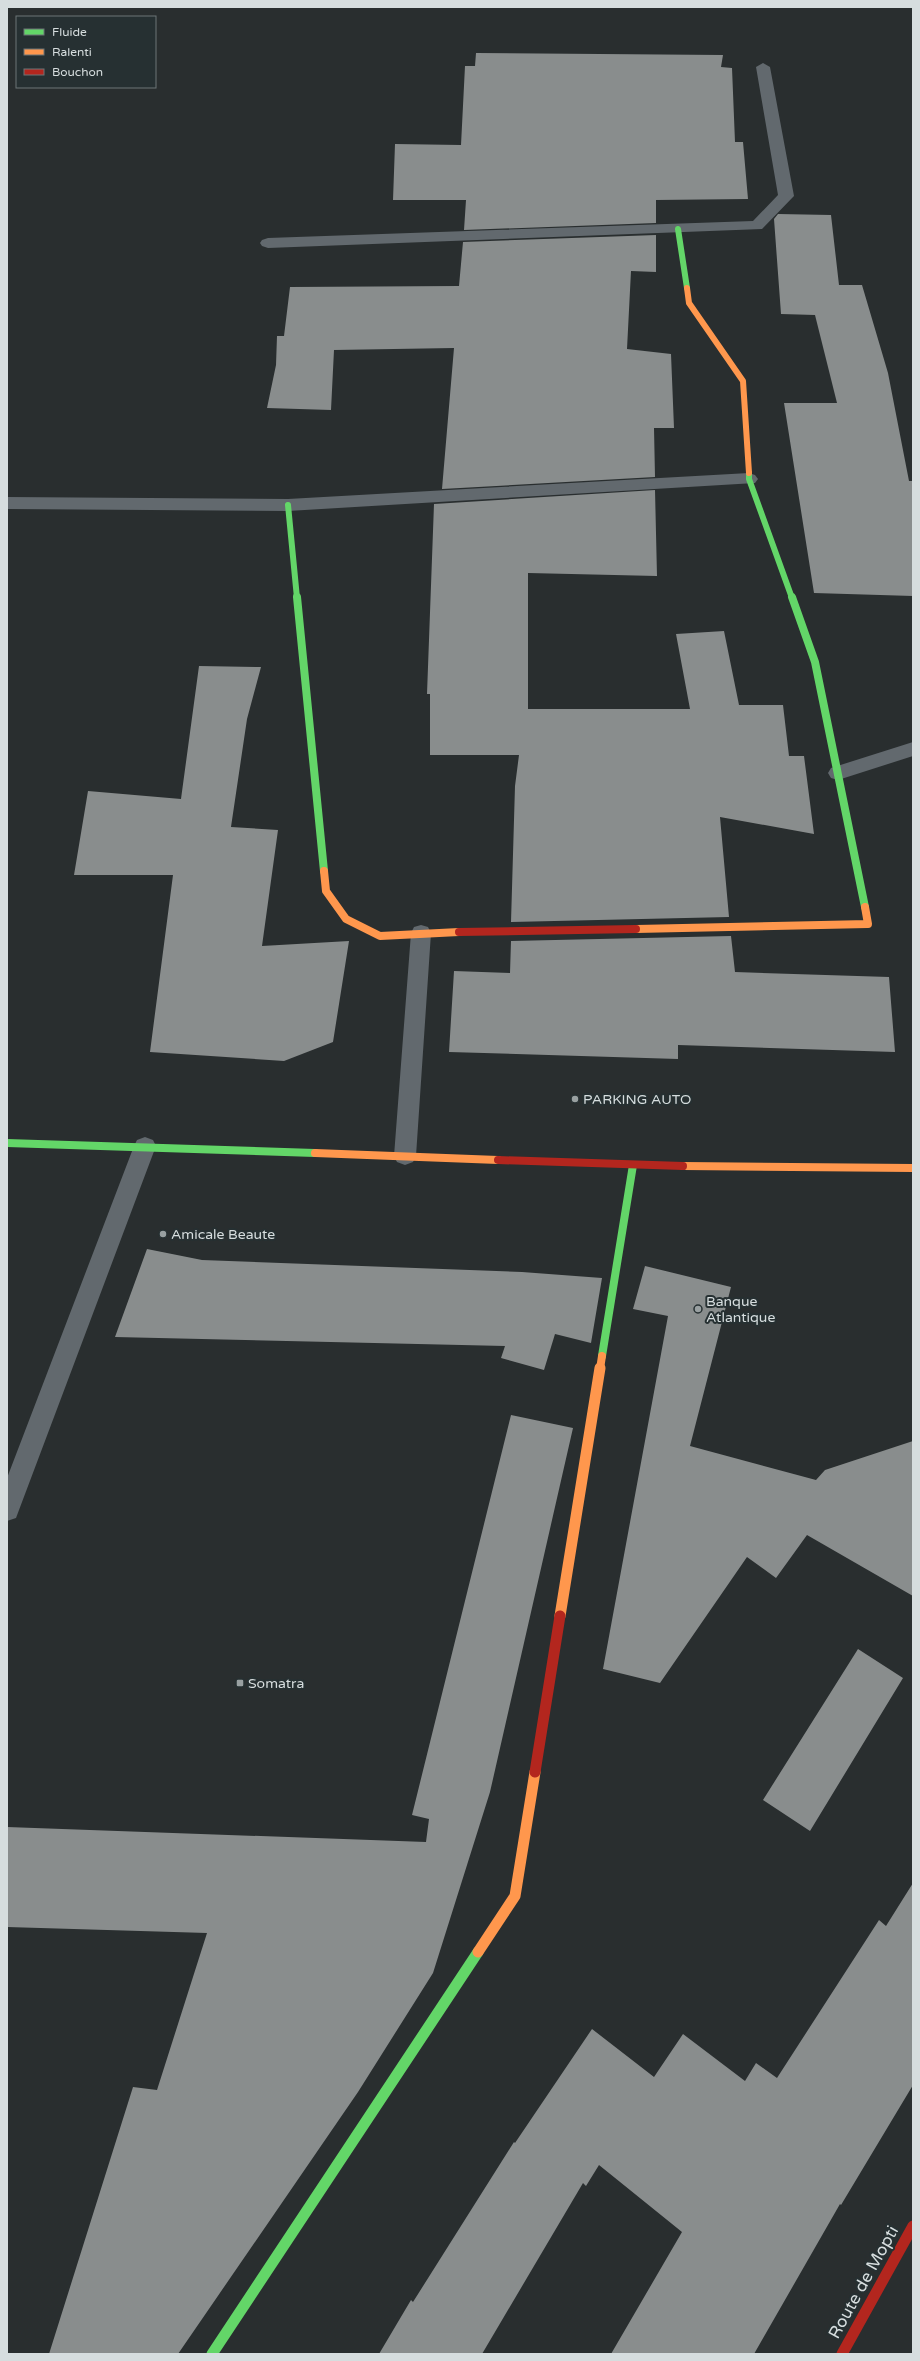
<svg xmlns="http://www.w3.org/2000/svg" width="920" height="2361" font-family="'Varela Round',sans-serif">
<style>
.building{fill:#898d8d}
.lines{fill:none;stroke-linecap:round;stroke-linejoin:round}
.street{fill:#62696e;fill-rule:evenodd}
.fast-far2{stroke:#63d668;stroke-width:6}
.fast-far1{stroke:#63d668;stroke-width:8}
.fast{stroke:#63d668;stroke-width:11}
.slow-far2{stroke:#ff974d;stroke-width:6}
.slow-far1{stroke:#ff974d;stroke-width:8}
.slow{stroke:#ff974d;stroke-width:11}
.jam-far1{stroke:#b3261e;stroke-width:8}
.jam{stroke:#b3261e;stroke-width:11}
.poi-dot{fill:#99a0a1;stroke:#263032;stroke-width:1.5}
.labels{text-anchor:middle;stroke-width:4;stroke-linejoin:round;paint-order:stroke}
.poi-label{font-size:14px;fill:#d6ddde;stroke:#263032;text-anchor:start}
.near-street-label{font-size:17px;fill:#d6ddde;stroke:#263032}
</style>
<rect width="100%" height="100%" fill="#292e2f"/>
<path class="building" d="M 476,53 L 723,55 L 721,67 L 732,68 L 735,142 L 743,142 L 748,199 L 656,200 L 656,223 L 464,230 L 466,200 L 393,200 L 395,144 L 461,145 L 465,66 L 475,66 Z
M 778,214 L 831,215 L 839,285 L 862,285 L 888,373 L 909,481 L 913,481 L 913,596 L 814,593 L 784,403 L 837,403 L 815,315 L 781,314 L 774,219 Z
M 656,235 L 656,272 L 631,271 L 627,349 L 671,354 L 674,428 L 654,428 L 655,477 L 442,489 L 454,348 L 334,350 L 331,410 L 267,408 L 276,365 L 277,336 L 284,336 L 290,287 L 459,286 L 463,242 Z
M 655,490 L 657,576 L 528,573 L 528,709 L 690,709 L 676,634 L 724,631 L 739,705 L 783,705 L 789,756 L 804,756 L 814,834 L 720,817 L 729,917 L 511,922 L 515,786 L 519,755 L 430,755 L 430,694 L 427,694 L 434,504 Z
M 199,666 L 261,667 L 247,719 L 231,827 L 278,830 L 262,946 L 349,941 L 333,1042 L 284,1061 L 150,1052 L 173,875 L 74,875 L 88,791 L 181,799 Z
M 731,936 L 735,972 L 889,977 L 895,1052 L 678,1045 L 678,1059 L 449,1052 L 454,971 L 510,973 L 511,941 Z
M 147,1249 L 202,1260 L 522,1272 L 602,1278 L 591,1343 L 555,1334 L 544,1370 L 501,1358 L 505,1346 L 115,1337 Z
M 645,1266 L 731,1287 L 690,1446 L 816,1480 L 825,1470 L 913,1441 L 913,1596 L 807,1535 L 776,1578 L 747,1557 L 660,1683 L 603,1669 L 668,1316 L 633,1309 Z
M 511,1415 L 573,1428 L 490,1792 L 433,1973 L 358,2092 L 178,2354 L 49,2354 L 133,2087 L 157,2090 L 207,1933 L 7,1927 L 7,1827 L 426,1842 L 429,1819 L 412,1815 Z
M 858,1649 L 903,1678 L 810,1831 L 763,1800 Z
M 913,1883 L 913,2085 L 841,2205 L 840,2204 L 754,2354 L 611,2354 L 682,2232 L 599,2165 L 586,2186 L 583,2183 L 482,2354 L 379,2354 L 411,2300 L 413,2302 L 514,2142 L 515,2143 L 592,2029 L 654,2077 L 683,2034 L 745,2081 L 756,2063 L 777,2078 L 879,1920 L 886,1926 Z"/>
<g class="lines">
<path class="street" d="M 763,63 L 770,67 L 794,196 L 762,229 L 268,248 L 262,246 L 260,243 L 262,240 L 268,238 L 753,221 L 778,195 L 756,67 Z
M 749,473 L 755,475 L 758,479 L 755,483 L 288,511 L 7,509 L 7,497 L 288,499 Z
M 913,742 L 913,756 L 838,780 L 831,778 L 828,773 L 831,768 Z
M 421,925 L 428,927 L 431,933 L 416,1156 L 413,1162 L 405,1165 L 397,1162 L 394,1156 L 411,933 L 414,927 Z
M 145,1137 L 153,1140 L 156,1146 L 19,1510 L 16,1518 L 7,1521 L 7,1478 L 134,1146 L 137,1140 Z"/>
<path class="fast-far2" d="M 678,229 L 687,288
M 749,473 L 749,479 L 792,598
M 288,505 L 297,598"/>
<path class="fast-far1" d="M 297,597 L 324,871
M 792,597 L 815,662 L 865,907
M 7,1143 L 315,1153
M 602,1356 L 633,1165"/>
<path class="fast" d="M 212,2354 L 478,1952"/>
<path class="slow-far2" d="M 687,288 L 689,303 L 743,381 L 749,473"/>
<path class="slow-far1" d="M 324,871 L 326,891 L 346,919 L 380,936 L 459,932
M 636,929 L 868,924 L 865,907
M 315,1153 L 498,1160
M 683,1166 L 913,1168
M 600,1369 L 602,1356"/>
<path class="slow" d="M 560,1616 L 600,1368
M 478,1952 L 515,1896 L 535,1772"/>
<path class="jam-far1" d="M 459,932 L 636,929
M 498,1160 L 683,1166"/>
<path class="jam" d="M 535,1772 L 560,1616
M 842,2354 L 913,2226"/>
</g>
<g class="poi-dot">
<circle cx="575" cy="1099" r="4"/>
<circle cx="163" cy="1234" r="4"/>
<circle cx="698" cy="1309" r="4"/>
<rect x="236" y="1679" width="8" height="8" rx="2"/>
</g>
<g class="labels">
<g class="poi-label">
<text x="583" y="1104">PARKING AUTO</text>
<text x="171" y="1239">Amicale Beaute</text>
<text x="706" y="1306">Banque<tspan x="706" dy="16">Atlantique</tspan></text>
<text x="248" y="1688">Somatra</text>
</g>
<g class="near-street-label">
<text transform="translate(863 2282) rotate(-61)" y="6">Route de Mopti</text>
</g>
</g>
<rect width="920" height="2361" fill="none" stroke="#d6ddde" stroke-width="16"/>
<rect x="16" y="16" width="140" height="72" fill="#263032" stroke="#6c7577"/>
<rect x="24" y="29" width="20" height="6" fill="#63d668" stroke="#6c7577"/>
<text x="52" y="36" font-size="12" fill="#d6ddde">Fluide</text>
<rect x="24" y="49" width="20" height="6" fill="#ff974d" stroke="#6c7577"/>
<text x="52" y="56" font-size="12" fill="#d6ddde">Ralenti</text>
<rect x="24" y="69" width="20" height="6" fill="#b3261e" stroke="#6c7577"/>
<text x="52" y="76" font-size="12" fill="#d6ddde">Bouchon</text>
</svg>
